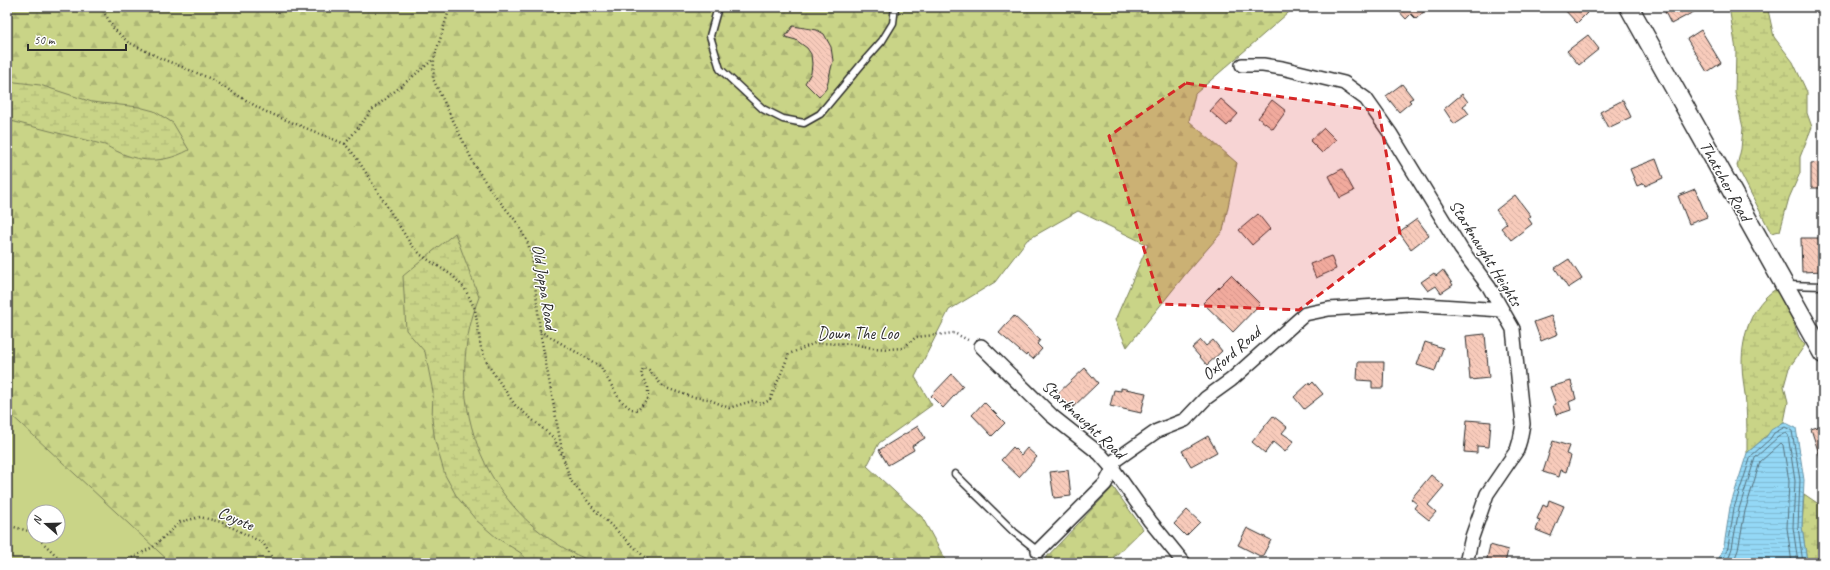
<svg xmlns="http://www.w3.org/2000/svg" width="1830" height="570" font-family="Caveat,sans-serif">
<style>
.forest{fill:url(#forest-firs);stroke:#7a8059;fill-rule:evenodd}
.wetland{fill:url(#wetland-marsh);stroke:#7a8059}
.green{fill:#c9d487;stroke:#7a8059;fill-rule:evenodd}
.water{fill:url(#water-rules);stroke:#6a93a5}
.lines{fill:none;stroke-linecap:round;stroke-linejoin:round}
.shore{stroke:#55707c;stroke-width:1}
.building{fill:url(#building-back-hatch);stroke:#2b2b2b}
.lane-casing{stroke:#2b2b2b;stroke-width:9}
.street-casing{stroke:#2b2b2b;stroke-width:16}
.secondary-casing{stroke:#2b2b2b;stroke-width:21}
.path{stroke:#2b2b2b;stroke-width:2.5;stroke-dasharray:1 3;stroke-linecap:butt}
.lane{stroke:#fff;stroke-width:6}
.street{stroke:#fff;stroke-width:13}
.secondary{stroke:#fff;stroke-width:18}
.marked{fill:#d62828;fill-opacity:0.2;stroke:#d62828;stroke-width:3;stroke-dasharray:8 5;stroke-linejoin:round}
.labels{text-anchor:middle;stroke-width:3;stroke-linejoin:round;paint-order:stroke}
.street-label{font-size:17px;fill:#2b2b2b;stroke:#fff}
</style>
<defs>
<pattern id="forest-firs" width="22" height="20" patternUnits="userSpaceOnUse"><rect width="22" height="20" fill="#c9d487"/><path d="M5 1l3.5 6h-7zM16 11l3.5 6h-7z" fill="#adb675"/></pattern>
<pattern id="wetland-marsh" width="20" height="14" patternUnits="userSpaceOnUse"><rect width="20" height="14" fill="#c9d487"/><path d="M1 5h8M5 5V1M11 12h8M15 12V8" fill="none" stroke="#adb675"/></pattern>
<pattern id="water-rules" width="6" height="5" patternUnits="userSpaceOnUse"><rect width="6" height="5" fill="#94d8f6"/><path d="M0 2.5h6" fill="none" stroke="#80bad3"/></pattern>
<pattern id="building-back-hatch" width="6" height="6" patternUnits="userSpaceOnUse"><rect width="6" height="6" fill="#f8cbbb"/><path d="M-1 5l2 2M0 0l6 6M5-1l2 2" fill="none" stroke="#d5aea1"/></pattern>
</defs>
<rect width="100%" height="100%" fill="#fff"/>
<filter id="ink" filterUnits="userSpaceOnUse"><feTurbulence type="fractalNoise" baseFrequency=".025" numOctaves="2"/><feDisplacementMap in="SourceGraphic" scale="8" xChannelSelector="R" yChannelSelector="G"/><feConvolveMatrix kernelMatrix="1 2 1 2 8 2 1 2 1" color-interpolation-filters="sRGB"/></filter>
<g filter="url(#ink)">
<path class="forest" d="M 7,7 L 1295,7 L 1195,94 L 1189,121 L 1237,163 L 1223,231 L 1188,271 L 1127,347 L 1115,320 L 1148,245 L 1078,211 L 1027,240 L 995,282 L 949,310 L 915,377 L 932,405 L 879,443 L 867,466 L 922,517 L 947,563 L 7,563 ZM 34,512 L 58,512 L 58,536 L 34,536 Z
M 1113,487 L 1143,529 L 1108,563 L 1041,563 Z"/>
<path class="wetland" d="M 1729,7 L 1770,7 L 1768,10 L 1774,37 L 1793,62 L 1807,92 L 1807,113 L 1812,127 L 1800,157 L 1800,173 L 1789,198 L 1780,231 L 1771,233 L 1737,166 L 1741,149 L 1743,128 L 1735,92 L 1736,50 Z
M 7,81 L 40,85 L 92,102 L 139,107 L 154,111 L 173,123 L 189,150 C 159,166 134,162 105,145 L 7,120 Z
M 455,233 L 479,297 C 438,403 487,523 596,563 L 529,563 L 521,553 L 497,538 L 476,520 L 457,497 L 445,475 L 435,441 L 432,419 L 433,392 L 425,352 L 406,330 L 403,276 Z
M 1776,289 L 1793,321 L 1799,337 L 1805,345 L 1789,368 L 1784,386 L 1788,402 L 1784,422 C 1770,431 1760,443 1747,453 C 1747,437 1747,420 1746,404 C 1745,391 1742,377 1742,364 C 1742,336 1751,305 1776,289 Z
M 1804,494 L 1823,507 L 1823,563 L 1807,563 L 1802,526 Z"/>
<path class="green" d="M 7,411 L 171,563 L 7,563 ZM 34,512 L 58,512 L 58,536 L 34,536 Z"/>
<path class="water" d="M 1784,422 L 1796,428 L 1804,480 L 1802,526 L 1807,563 L 1717,563 L 1724,546 L 1730,507 L 1747,453 L 1767,436 L 1771,430 Z"/>
<g class="lines">
<path class="shore" d="M 1722,563 L 1728,547 L 1734,508 L 1751,456 L 1770,439 L 1774,433 L 1785,427 L 1792,431 L 1800,480 L 1798,527 L 1803,563
M 1727,563 L 1732,548 L 1739,509 L 1755,458 L 1778,437 L 1785,433 L 1788,435 L 1795,481 L 1793,527 L 1798,563
M 1733,563 L 1738,550 L 1745,511 L 1760,462 L 1781,443 L 1783,445 L 1789,481 L 1787,528 L 1792,563"/>
</g>
<path class="building" d="M 1395,7 L 1429,7 L 1416,19 L 1411,14 L 1406,19 Z
M 1562,7 L 1581,7 L 1587,13 L 1577,23 Z
M 1665,7 L 1703,7 L 1671,24 L 1665,12 L 1667,11 Z
M 793,26 L 817,30 L 824,34 L 831,47 L 833,61 L 826,89 L 819,97 L 805,83 L 811,73 L 812,64 L 811,54 L 807,48 L 796,40 L 785,37 Z
M 1701,30 L 1721,63 L 1707,72 L 1687,39 Z
M 1588,35 L 1599,49 L 1579,65 L 1567,51 Z
M 1402,84 L 1413,98 L 1409,100 L 1411,102 L 1399,112 L 1386,96 Z
M 1462,94 L 1468,102 L 1463,106 L 1469,114 L 1454,124 L 1444,109 Z
M 1221,99 L 1238,114 L 1227,126 L 1210,111 Z
M 1272,100 L 1286,111 L 1273,129 L 1258,118 Z
M 1623,100 L 1631,117 L 1608,128 L 1600,112 Z
M 1324,128 L 1336,140 L 1322,153 L 1310,141 Z
M 1656,159 L 1663,178 L 1645,186 L 1644,183 L 1637,186 L 1630,169 Z
M 1821,162 L 1823,188 L 1811,188 L 1811,163 Z
M 1342,169 L 1354,191 L 1340,198 L 1329,176 Z
M 1695,189 L 1707,217 L 1689,224 L 1678,196 Z
M 1515,195 L 1531,216 L 1528,218 L 1532,224 L 1511,240 L 1501,228 L 1507,223 L 1496,210 Z
M 1258,214 L 1270,229 L 1252,245 L 1239,230 Z
M 1417,219 L 1429,235 L 1411,249 L 1399,232 Z
M 1801,238 L 1823,238 L 1823,271 L 1802,272 Z
M 1331,256 L 1336,269 L 1316,278 L 1310,264 Z
M 1569,259 L 1582,279 L 1568,288 L 1555,268 Z
M 1443,270 L 1453,285 L 1441,293 L 1436,286 L 1428,291 L 1421,282 L 1434,273 L 1436,276 Z
M 1231,275 L 1260,304 L 1233,332 L 1203,303 Z
M 1014,316 L 1040,340 L 1037,344 L 1042,349 L 1033,359 L 1027,354 L 1026,356 L 999,333 Z
M 1551,316 L 1558,334 L 1541,341 L 1534,322 Z
M 1485,334 L 1489,378 L 1470,380 L 1466,336 Z
M 1201,340 L 1206,346 L 1213,340 L 1222,351 L 1207,365 L 1192,348 Z
M 1425,342 L 1443,348 L 1435,371 L 1417,365 Z
M 1358,362 L 1384,362 L 1383,388 L 1372,388 L 1372,381 L 1357,380 Z
M 1085,368 L 1098,383 L 1071,409 L 1057,394 Z
M 952,374 L 963,386 L 943,408 L 931,396 Z
M 1571,381 L 1576,399 L 1569,402 L 1571,410 L 1556,415 L 1553,405 L 1556,404 L 1550,387 Z
M 1313,382 L 1323,394 L 1304,409 L 1294,397 L 1309,383 L 1310,385 Z
M 1121,388 L 1146,393 L 1141,413 L 1110,406 L 1114,390 L 1121,391 Z
M 984,402 L 1005,423 L 992,436 L 972,415 Z
M 1273,416 L 1287,427 L 1282,433 L 1294,441 L 1285,452 L 1273,442 L 1265,453 L 1252,442 Z
M 1467,420 L 1491,422 L 1489,447 L 1477,446 L 1477,453 L 1464,452 Z
M 1823,425 L 1823,459 L 1821,460 L 1811,429 Z
M 918,426 L 925,438 L 912,446 L 914,450 L 888,465 L 879,450 Z
M 1208,436 L 1217,452 L 1191,466 L 1182,451 Z
M 1553,441 L 1569,446 L 1566,454 L 1571,456 L 1566,472 L 1561,470 L 1559,477 L 1543,472 Z
M 1013,447 L 1021,455 L 1027,448 L 1037,457 L 1019,477 L 1001,460 Z
M 1068,470 L 1071,496 L 1054,498 L 1050,472 Z
M 1431,475 L 1444,486 L 1428,505 L 1436,512 L 1429,520 L 1414,508 L 1417,504 L 1411,499 Z
M 1549,500 L 1564,506 L 1551,536 L 1536,530 L 1540,520 L 1537,519 L 1543,505 L 1547,507 Z
M 1187,510 L 1200,522 L 1186,536 L 1174,524 Z
M 1247,528 L 1271,540 L 1262,557 L 1238,545 Z
M 1490,545 L 1508,550 L 1505,563 L 1486,563 Z"/>
<g class="lines">
<g class="lane-casing">
<path id="lane" d="M 718,7 L 710,36 L 720,69 L 763,109 L 783,119 L 804,123 L 820,114 L 866,59 L 882,41 L 893,23 L 895,7
M 1787,285 L 1823,286
M 955,474 L 1014,532 L 1038,551"/>
</g>
<g class="street-casing">
<path id="street" d="M 1242,65 L 1263,65 L 1282,68 L 1344,83 L 1366,99 L 1390,133 L 1461,249 L 1489,287 L 1513,329 L 1523,424 L 1520,440 L 1517,450 L 1487,494 L 1472,537 L 1466,563
M 981,346 L 1052,416 L 1100,454 L 1113,469 L 1150,521 L 1184,563
M 1038,551 L 1105,484 L 1113,469 L 1114,461 L 1157,431 L 1185,420 L 1206,398 L 1231,380 L 1305,314 L 1329,309 L 1409,304 L 1502,310"/>
</g>
<g class="secondary-casing">
<path id="secondary" d="M 1629,7 L 1823,354"/>
</g>
<path class="path" d="M 101,7 L 114,29 L 128,42 L 160,58 L 209,78 L 264,111 L 345,144 L 356,157 L 410,243 L 421,255 L 453,276 L 465,289 L 475,309 L 481,348 L 488,365 L 515,405 L 554,438 L 565,463
M 450,7 L 434,59 L 433,79 L 475,166 L 492,192 L 516,221 L 527,241 L 532,256 L 540,331 L 563,456
M 345,144 L 372,110 L 434,59
M 540,331 L 600,366 L 620,400 L 631,409 L 638,410 L 648,399 L 648,387 L 641,375 L 643,368 L 649,370 L 663,387 L 692,397 L 708,399 L 729,408 L 752,401 L 762,404 L 770,400 L 789,354 L 815,343 L 855,344 L 872,348 L 888,349 L 903,348 L 916,337 L 954,333 L 970,341
M 565,463 L 571,481 L 595,510 L 651,563
M 7,525 L 32,532 L 34,534
M 36,536 L 64,563
M 117,563 L 126,561 L 153,547 L 180,522 L 200,517 L 221,522 L 263,543 L 276,563"/>
<use href="#lane" class="lane"/>
<use href="#street" class="street"/>
<use href="#secondary" class="secondary"/>
</g>
</g>
<path class="marked" d="M 1186,83 L 1379,111 L 1400,234 L 1299,310 L 1161,304 L 1109,136 Z"/>
<g class="labels">
<g class="street-label">
<text transform="translate(1726 181) rotate(61)" y="6">Thatcher Road</text>
<text transform="translate(1486 253) rotate(58)" y="6">Starknaught Heights</text>
<text transform="translate(545 287) rotate(81)" y="6">Old Joppa Road</text>
<text x="858" y="339">Down The Loo</text>
<text transform="translate(1231 353) rotate(-41)" y="6">Oxford Road</text>
<text transform="translate(1084 419) rotate(43)" y="6">Starknaught Road</text>
<text transform="translate(236 518) rotate(23)" y="6">Coyote</text>
</g>
</g>
<rect width="1830" height="570" fill="none" stroke="#fff" stroke-width="24"/>
<rect x="12" y="12" width="1806" height="546" fill="none" stroke="#2b2b2b" stroke-width="1.5" filter="url(#ink)"/>
<g transform="translate(46 524) rotate(290)"><circle r="19" fill="#ffffff" stroke="#aaaaaa"/>
<path d="M0-3L7 15L0 10L-7 15Z" fill="#2b2b2b"/>
<text y="-6" font-size="11" font-weight="bold" text-anchor="middle" fill="#2b2b2b">N</text>
</g>
<path d="M28 44v6h98v-6" fill="none" stroke="#2b2b2b" stroke-width="2"/>
<text x="34" y="44" font-size="12" fill="#2b2b2b" stroke="#ffffff" stroke-width="3" paint-order="stroke">50 m</text>
</svg>
